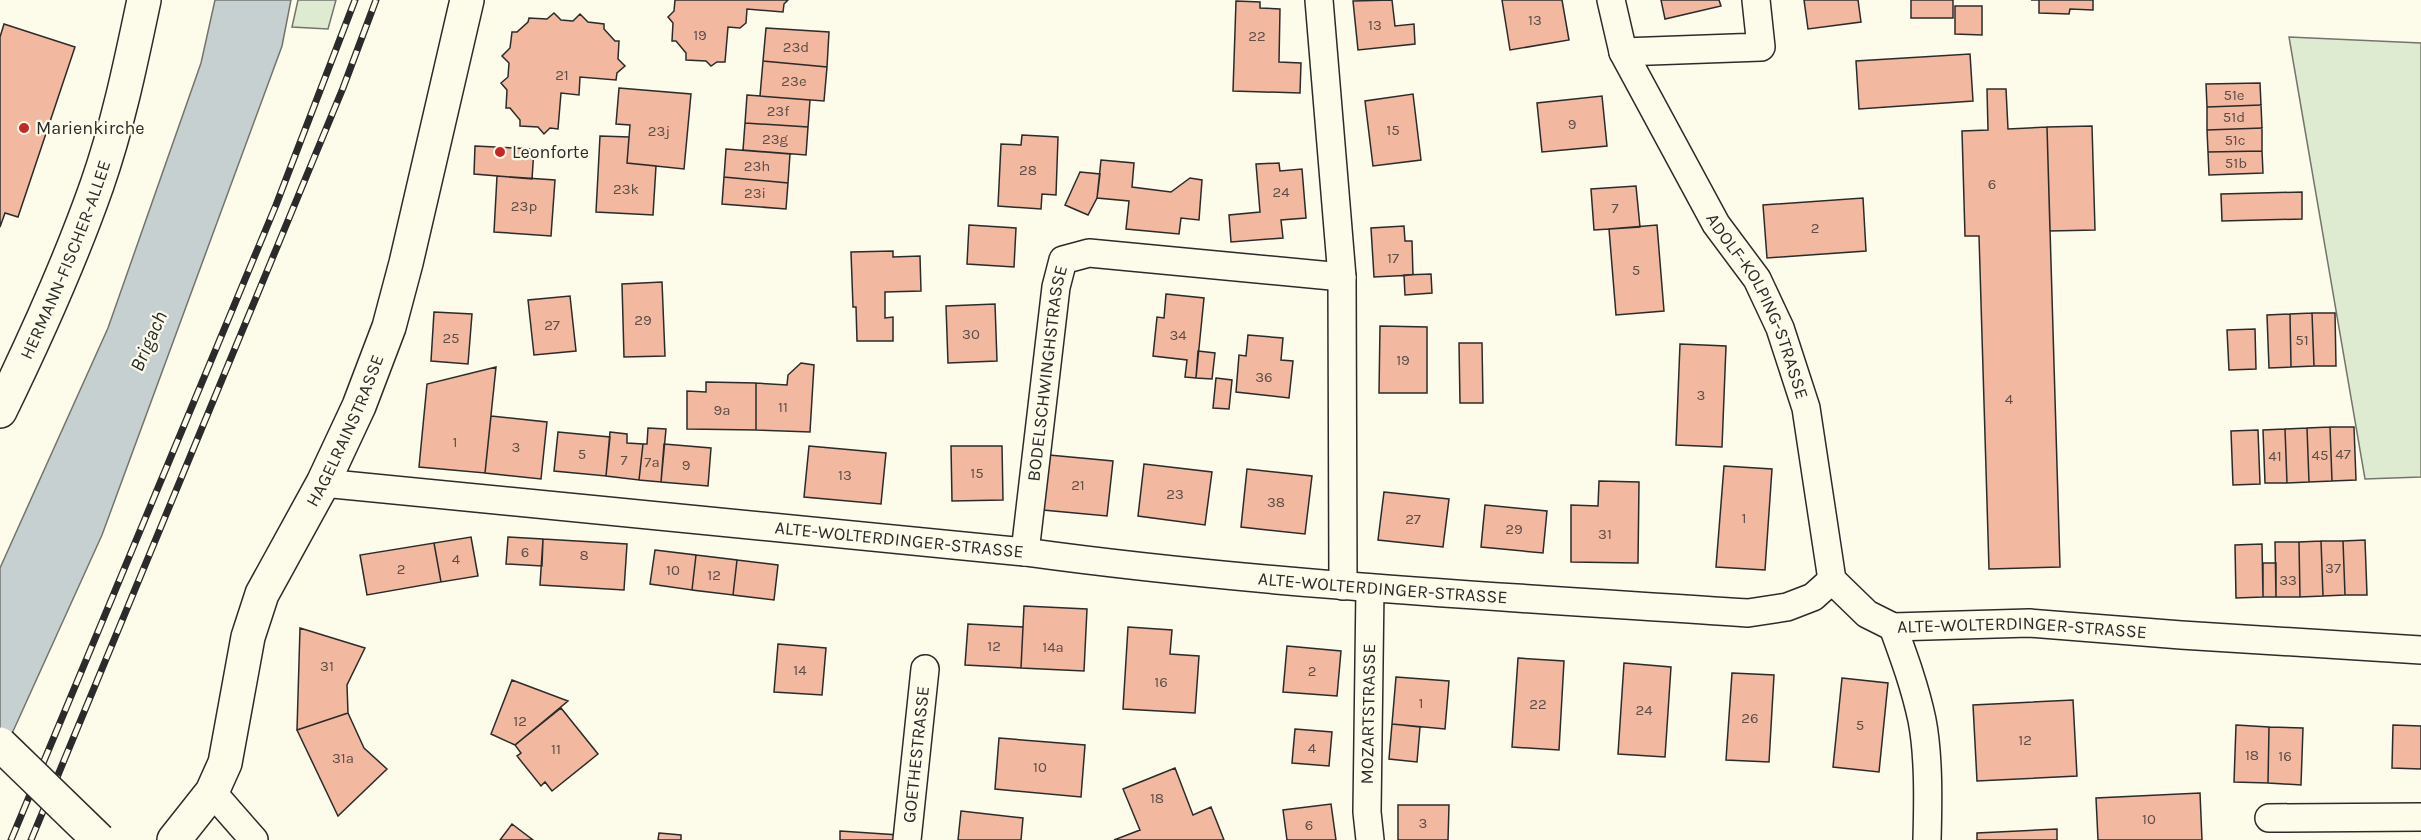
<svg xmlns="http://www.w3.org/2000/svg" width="2421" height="840" font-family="Karla,sans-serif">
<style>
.green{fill:#deebd1;stroke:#74746e;stroke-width:1.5}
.water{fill:#c7d0d0;stroke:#74746e;stroke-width:1.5}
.building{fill:#f2b8a0;stroke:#2b2b2b;stroke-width:1.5}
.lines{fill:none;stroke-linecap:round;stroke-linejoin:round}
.street-casing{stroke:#2b2b2b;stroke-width:30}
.secondary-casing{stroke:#2b2b2b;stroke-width:36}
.street{stroke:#fdfbea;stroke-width:27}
.secondary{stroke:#fdfbea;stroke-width:33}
.rail-casing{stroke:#2b2b2b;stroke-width:7}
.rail{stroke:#fdfbea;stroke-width:4.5;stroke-dasharray:14;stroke-linecap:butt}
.secondary-bridge-casing{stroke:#2b2b2b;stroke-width:36;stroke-linecap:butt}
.secondary-bridge{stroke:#fdfbea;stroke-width:33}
.poi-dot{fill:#c62828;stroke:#fdfbea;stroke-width:2}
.labels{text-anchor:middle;stroke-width:4.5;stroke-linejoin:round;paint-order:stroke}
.number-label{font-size:15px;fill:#5d4e48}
.poi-label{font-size:18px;fill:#2b2b2b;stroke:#fdfbea;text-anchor:start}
.street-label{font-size:18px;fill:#2b2b2b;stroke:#fdfbea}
.water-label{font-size:20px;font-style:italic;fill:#2b2b2b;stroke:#fdfbea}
</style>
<rect width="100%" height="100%" fill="#fdfbea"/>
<path class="green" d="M 298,0 L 336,0 L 328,29 L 292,27 Z
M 2289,37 L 2421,43 L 2421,477 L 2365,479 Z"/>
<path class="water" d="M 215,0 L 291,0 L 282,46 L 102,535 L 0,760 L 0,568 L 108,328 L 201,63 Z"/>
<path class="building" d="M 675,0 L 788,0 L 784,4 L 783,12 L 747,9 L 746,23 L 740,28 L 728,27 L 725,62 L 717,62 L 711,66 L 706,61 L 686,60 L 686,53 L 676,41 L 672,41 L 673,23 L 668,17 L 674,11 Z
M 1392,0 L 1395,26 L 1414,24 L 1415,44 L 1358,50 L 1353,1 Z
M 1502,0 L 1562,0 L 1569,40 L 1510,50 Z
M 1661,0 L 1719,0 L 1721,6 L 1665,19 Z
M 1804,0 L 1858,0 L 1861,22 L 1808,29 Z
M 1911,0 L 1953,0 L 1953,18 L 1911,18 Z
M 2031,0 L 2093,0 L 2093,10 L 2070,9 L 2069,14 L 2039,13 L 2039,0 Z
M 1236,1 L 1260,2 L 1260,8 L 1280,9 L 1279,62 L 1301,63 L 1300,93 L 1233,91 Z
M 1955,6 L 1982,6 L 1982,35 L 1955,34 Z
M 554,13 L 561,20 L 573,21 L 580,14 L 588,22 L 604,24 L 604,29 L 615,41 L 619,41 L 618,59 L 625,66 L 617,73 L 616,80 L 580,77 L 579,95 L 561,93 L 558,129 L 550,128 L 544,134 L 538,127 L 520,126 L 520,120 L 510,108 L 506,108 L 507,90 L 501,83 L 508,77 L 509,63 L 502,56 L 510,48 L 512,32 L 517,32 L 528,22 L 529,18 L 547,19 Z
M 4,24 L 75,47 L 18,217 L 5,213 L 0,227 L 0,37 Z
M 766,28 L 829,32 L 827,67 L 763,61 Z
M 1970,54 L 1973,101 L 1859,109 L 1856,61 Z
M 763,61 L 827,67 L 824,101 L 760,96 Z
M 2260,83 L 2261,105 L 2207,107 L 2206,84 Z
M 619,88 L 691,94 L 684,169 L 627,163 L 630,125 L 616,124 Z
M 1987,89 L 2006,89 L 2008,129 L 2047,127 L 2060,567 L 1989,569 L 1979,236 L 1965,236 L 1962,131 L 1988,130 Z
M 1413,94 L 1421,160 L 1373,166 L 1365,101 Z
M 747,95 L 810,100 L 808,127 L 745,123 Z
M 1602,96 L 1607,146 L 1542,152 L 1537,103 Z
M 2261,105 L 2262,128 L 2207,130 L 2207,107 Z
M 745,123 L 808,127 L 806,155 L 743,150 Z
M 2092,126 L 2095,230 L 2050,231 L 2047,127 Z
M 2262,128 L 2262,151 L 2208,152 L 2207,130 Z
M 1022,135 L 1058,137 L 1056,195 L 1042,194 L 1041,209 L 998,206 L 1001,144 L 1021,145 Z
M 600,136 L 629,137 L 627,163 L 656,166 L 653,215 L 596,212 Z
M 475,146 L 534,149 L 532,179 L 474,174 Z
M 726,149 L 790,154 L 788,183 L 724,177 Z
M 2262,151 L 2263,173 L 2209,175 L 2208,152 Z
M 1101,160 L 1134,163 L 1132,187 L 1171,192 L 1190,178 L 1202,180 L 1199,220 L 1181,218 L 1179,234 L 1126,229 L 1129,201 L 1097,198 Z
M 1279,163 L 1280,171 L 1302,169 L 1306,218 L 1281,220 L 1283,238 L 1231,242 L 1229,215 L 1260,212 L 1256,164 Z
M 1080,172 L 1100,174 L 1097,198 L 1088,215 L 1065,205 Z
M 497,176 L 555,180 L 551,236 L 494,232 Z
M 724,177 L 788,183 L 786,209 L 722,204 Z
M 1636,186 L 1640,227 L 1594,230 L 1591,189 Z
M 2302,192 L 2302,219 L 2222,221 L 2221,194 Z
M 1863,198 L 1866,251 L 1767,258 L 1763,205 Z
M 969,225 L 1016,228 L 1014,267 L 967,264 Z
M 1657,225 L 1664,311 L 1616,315 L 1609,229 Z
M 1404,226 L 1405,241 L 1412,241 L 1413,275 L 1374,277 L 1371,228 Z
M 893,251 L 893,257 L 920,256 L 921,291 L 885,292 L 885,318 L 893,317 L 893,341 L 857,341 L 856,307 L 853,307 L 851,252 Z
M 1431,274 L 1432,293 L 1405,295 L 1404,275 Z
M 662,282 L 665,356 L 624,357 L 622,284 Z
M 1166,294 L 1204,298 L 1196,378 L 1185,377 L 1187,360 L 1153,356 L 1157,317 L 1164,318 Z
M 570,296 L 576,351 L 534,355 L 528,300 Z
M 995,304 L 997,361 L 948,363 L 946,306 Z
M 434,312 L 472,314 L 468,364 L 431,361 Z
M 2312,313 L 2335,313 L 2336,366 L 2314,366 Z
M 2312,313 L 2314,366 L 2291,367 L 2290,314 Z
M 2290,314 L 2291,367 L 2269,368 L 2267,315 Z
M 1380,326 L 1427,327 L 1427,393 L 1379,393 Z
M 2255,329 L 2256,369 L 2229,370 L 2227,330 Z
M 1248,335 L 1283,338 L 1281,360 L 1293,361 L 1289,398 L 1236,392 L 1239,355 L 1246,356 Z
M 1459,343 L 1482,343 L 1483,403 L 1460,403 Z
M 1680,344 L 1726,346 L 1722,447 L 1676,445 Z
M 1198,351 L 1215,353 L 1212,379 L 1196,378 Z
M 801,363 L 814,365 L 810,432 L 756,430 L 756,383 L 787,385 L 788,375 Z
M 496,367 L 485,473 L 419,467 L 427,384 Z
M 1216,378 L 1232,380 L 1229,409 L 1213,408 Z
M 706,382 L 756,383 L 756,430 L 687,429 L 687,391 L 706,392 Z
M 491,416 L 547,422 L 541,479 L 485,473 Z
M 2330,427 L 2332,481 L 2309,482 L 2307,428 Z
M 2330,427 L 2354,427 L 2356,480 L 2332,481 Z
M 648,428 L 666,429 L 661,482 L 639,480 L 643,444 L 647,444 Z
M 2307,428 L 2309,482 L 2287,483 L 2285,429 Z
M 2285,429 L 2287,483 L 2265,483 L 2263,430 Z
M 2258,430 L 2260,484 L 2233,485 L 2231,431 Z
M 558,432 L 610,437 L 606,476 L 554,471 Z
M 610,432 L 627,434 L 627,443 L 643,444 L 639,480 L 606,476 Z
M 664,444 L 711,448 L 708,486 L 661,482 Z
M 809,446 L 886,453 L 881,504 L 804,497 Z
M 951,446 L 1002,446 L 1003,500 L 952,501 Z
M 1049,455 L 1113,461 L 1107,516 L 1043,510 Z
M 1144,464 L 1212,472 L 1205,525 L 1138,516 Z
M 1724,466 L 1772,469 L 1765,570 L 1716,567 Z
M 1247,469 L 1312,476 L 1305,534 L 1241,527 Z
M 1599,481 L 1639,482 L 1638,563 L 1571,562 L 1571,505 L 1598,506 Z
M 1384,492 L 1449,499 L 1443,547 L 1378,540 Z
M 1485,505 L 1547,511 L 1543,553 L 1481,547 Z
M 471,537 L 478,576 L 441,582 L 434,543 Z
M 508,537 L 543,539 L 542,566 L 506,564 Z
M 543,539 L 627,544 L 624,590 L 540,585 Z
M 2365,540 L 2367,595 L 2345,595 L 2343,541 Z
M 2321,541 L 2323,596 L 2300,597 L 2299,542 Z
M 2321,541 L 2343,541 L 2345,595 L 2323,596 Z
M 2275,542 L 2299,542 L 2300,597 L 2276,597 Z
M 434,543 L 441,582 L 367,595 L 360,555 Z
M 2262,544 L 2263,597 L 2236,598 L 2235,545 Z
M 655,550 L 696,555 L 692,590 L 650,584 Z
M 696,555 L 737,560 L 733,595 L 692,590 Z
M 737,560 L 778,565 L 774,600 L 733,595 Z
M 2263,563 L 2276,563 L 2276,597 L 2263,597 Z
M 1024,606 L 1087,609 L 1084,671 L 1021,668 Z
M 968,624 L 1023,627 L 1021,668 L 965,665 Z
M 1128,627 L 1172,630 L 1170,654 L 1199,656 L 1195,713 L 1123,709 Z
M 300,628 L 365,648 L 347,685 L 348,713 L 297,730 Z
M 778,644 L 826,648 L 822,695 L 774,692 Z
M 1287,646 L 1341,651 L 1337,696 L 1283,692 Z
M 1518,658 L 1564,661 L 1559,750 L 1512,747 Z
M 1624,663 L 1671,667 L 1665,757 L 1618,754 Z
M 1732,673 L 1774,675 L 1769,762 L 1726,760 Z
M 1396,677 L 1449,681 L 1445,729 L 1392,724 Z
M 1842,678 L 1888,683 L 1879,772 L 1833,767 Z
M 512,680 L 568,701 L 515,745 L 491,734 Z
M 2073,700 L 2077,776 L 1977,781 L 1973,705 Z
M 561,708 L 598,754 L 552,791 L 545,782 L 541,786 L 517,756 L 521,753 L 515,745 Z
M 348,713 L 364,748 L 387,769 L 338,816 L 297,730 Z
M 1392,724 L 1420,727 L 1417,762 L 1389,759 Z
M 2236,725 L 2269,727 L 2268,783 L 2234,782 Z
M 2393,725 L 2421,726 L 2421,769 L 2392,768 Z
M 2269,727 L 2303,728 L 2301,785 L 2268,783 Z
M 1295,729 L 1332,732 L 1329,766 L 1292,763 Z
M 999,738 L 1085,745 L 1081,797 L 995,789 Z
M 1175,768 L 1193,815 L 1211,807 L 1224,840 L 1114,840 L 1140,830 L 1123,789 Z
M 2200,793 L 2202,840 L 2098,840 L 2096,798 Z
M 1331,804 L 1336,840 L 1287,840 L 1283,810 Z
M 1398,805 L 1449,805 L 1448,840 L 1398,840 Z
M 961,811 L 1023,818 L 1021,840 L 958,840 Z
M 512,824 L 533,840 L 500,840 Z
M 2057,829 L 2057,840 L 1977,840 L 1977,833 Z
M 840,831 L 899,835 L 899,840 L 840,840 Z
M 659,833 L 681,835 L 681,840 L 658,840 Z"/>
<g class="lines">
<g class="street-casing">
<g id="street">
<path d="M 1319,0 L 1342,277 L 1343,586"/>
<path id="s1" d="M 1611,0 L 1623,52 L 1716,224 L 1757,279 L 1780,328 L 1806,408 L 1832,580"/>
<path d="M 1623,52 L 1761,47 L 1756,0"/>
<path id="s2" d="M 323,483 L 1025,552 C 1265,585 1506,597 1748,613 L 1787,607 L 1813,597 L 1832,580"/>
<path id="s3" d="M 1025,552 L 1056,287 L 1063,260 L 1089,253 L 1342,277"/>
<path id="s4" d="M 1832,580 L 1867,614 L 1893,627 L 2029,623 L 2181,635 L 2421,650"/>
<path d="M 1370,588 L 1367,812 L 1370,840"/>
<path d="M 1893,627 C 1904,657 1915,687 1922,720 C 1929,756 1928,803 1927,840"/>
<path d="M 212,792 L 254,840"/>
<path d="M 2269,818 L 2421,817"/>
<path id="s5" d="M 907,840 L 925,669"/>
</g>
</g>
<g class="secondary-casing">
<g id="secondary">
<path id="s6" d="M 0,411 C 36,337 70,262 97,185 C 118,125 131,62 144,0"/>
<path id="s7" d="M 174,840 L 212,792 L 225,763 L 248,637 L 262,594 L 323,483 L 359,406 L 389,327 L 406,263 L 467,0"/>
</g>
</g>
<use href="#street" class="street"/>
<use href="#secondary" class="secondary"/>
<g class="rail-casing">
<path id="rail" d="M 11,840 L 276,205 L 355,0
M 31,840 L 343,88 L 376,0"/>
</g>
<use href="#rail" class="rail"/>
<g class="secondary-bridge-casing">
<path id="secondary-bridge" d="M 0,744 L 99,840"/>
</g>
<use href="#secondary-bridge" class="secondary-bridge"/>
</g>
<g class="poi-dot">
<circle cx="24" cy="128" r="6"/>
<circle cx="500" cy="152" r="6"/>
</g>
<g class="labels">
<g class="number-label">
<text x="1535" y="25">13</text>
<text x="1375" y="30">13</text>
<text x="700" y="40">19</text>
<text x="1257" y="41">22</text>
<text x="796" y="52">23d</text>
<text x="562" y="80">21</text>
<text x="794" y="86">23e</text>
<text x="2234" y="100">51e</text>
<text x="778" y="116">23f</text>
<text x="2234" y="122">51d</text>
<text x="1572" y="129">9</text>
<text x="1393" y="135">15</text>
<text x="659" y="136">23j</text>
<text x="775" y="144">23g</text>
<text x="2235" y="145">51c</text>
<text x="2236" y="168">51b</text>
<text x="757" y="171">23h</text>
<text x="1028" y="175">28</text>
<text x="1992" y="189">6</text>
<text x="626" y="194">23k</text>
<text x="1281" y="197">24</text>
<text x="755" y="198">23i</text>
<text x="524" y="211">23p</text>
<text x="1615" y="213">7</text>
<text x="1815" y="233">2</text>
<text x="1393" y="263">17</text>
<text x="1636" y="275">5</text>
<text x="643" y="325">29</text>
<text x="552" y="330">27</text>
<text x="971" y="339">30</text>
<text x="1178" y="340">34</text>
<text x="451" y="343">25</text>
<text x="2302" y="345">51</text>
<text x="1403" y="365">19</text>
<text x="1264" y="382">36</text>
<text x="1701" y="400">3</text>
<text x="2009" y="404">4</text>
<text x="783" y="412">11</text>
<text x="722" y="415">9a</text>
<text x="455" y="447">1</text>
<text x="516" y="452">3</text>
<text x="582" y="459">5</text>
<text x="2343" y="459">47</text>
<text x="2320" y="460">45</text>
<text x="2275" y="461">41</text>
<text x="624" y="465">7</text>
<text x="652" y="467">7a</text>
<text x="686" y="470">9</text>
<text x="977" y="478">15</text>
<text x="845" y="480">13</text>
<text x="1078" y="490">21</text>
<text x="1175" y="499">23</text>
<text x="1276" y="507">38</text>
<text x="1744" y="523">1</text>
<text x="1413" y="524">27</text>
<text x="1514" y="534">29</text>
<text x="1605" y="539">31</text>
<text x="525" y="557">6</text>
<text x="584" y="560">8</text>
<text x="456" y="564">4</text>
<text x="2333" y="573">37</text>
<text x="401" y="574">2</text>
<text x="673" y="575">10</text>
<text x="714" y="580">12</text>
<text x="2288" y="585">33</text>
<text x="994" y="651">12</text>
<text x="1053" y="652">14a</text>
<text x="327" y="671">31</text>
<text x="800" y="675">14</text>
<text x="1312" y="676">2</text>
<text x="1161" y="687">16</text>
<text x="1421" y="708">1</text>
<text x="1538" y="709">22</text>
<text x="1644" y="715">24</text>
<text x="1750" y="723">26</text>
<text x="520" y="726">12</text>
<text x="1860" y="730">5</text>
<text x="2025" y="745">12</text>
<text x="1312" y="753">4</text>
<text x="556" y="754">11</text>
<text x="2252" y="760">18</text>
<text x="2285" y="761">16</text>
<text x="343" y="763">31a</text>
<text x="1040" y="772">10</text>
<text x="1157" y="803">18</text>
<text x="2149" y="824">10</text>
<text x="1423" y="828">3</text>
<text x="1309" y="830">6</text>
</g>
<g class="poi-label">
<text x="36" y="134">Marienkirche</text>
<text x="512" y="158">Leonforte</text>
</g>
<g class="street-label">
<text dy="6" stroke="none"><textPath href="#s6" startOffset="165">HERMANN-FISCHER-ALLEE</textPath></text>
<text dy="6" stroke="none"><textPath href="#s1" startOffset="342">ADOLF-KOLPING-STRASSE</textPath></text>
<text dy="6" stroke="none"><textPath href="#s3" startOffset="180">BODELSCHWINGHSTRASSE</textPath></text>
<text dy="6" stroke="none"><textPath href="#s7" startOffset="450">HAGELRAINSTRASSE</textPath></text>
<text dy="6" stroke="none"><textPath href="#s2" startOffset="579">ALTE-WOLTERDINGER-STRASSE</textPath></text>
<text dy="6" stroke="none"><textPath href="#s2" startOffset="1065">ALTE-WOLTERDINGER-STRASSE</textPath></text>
<text dy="6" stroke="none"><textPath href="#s4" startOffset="207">ALTE-WOLTERDINGER-STRASSE</textPath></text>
<text transform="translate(1368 714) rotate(-89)" y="6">MOZARTSTRASSE</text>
<text dy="6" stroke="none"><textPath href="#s5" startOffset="86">GOETHESTRASSE</textPath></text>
</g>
<g class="water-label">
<text transform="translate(148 341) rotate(-66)" y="7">Brigach</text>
</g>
</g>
</svg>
